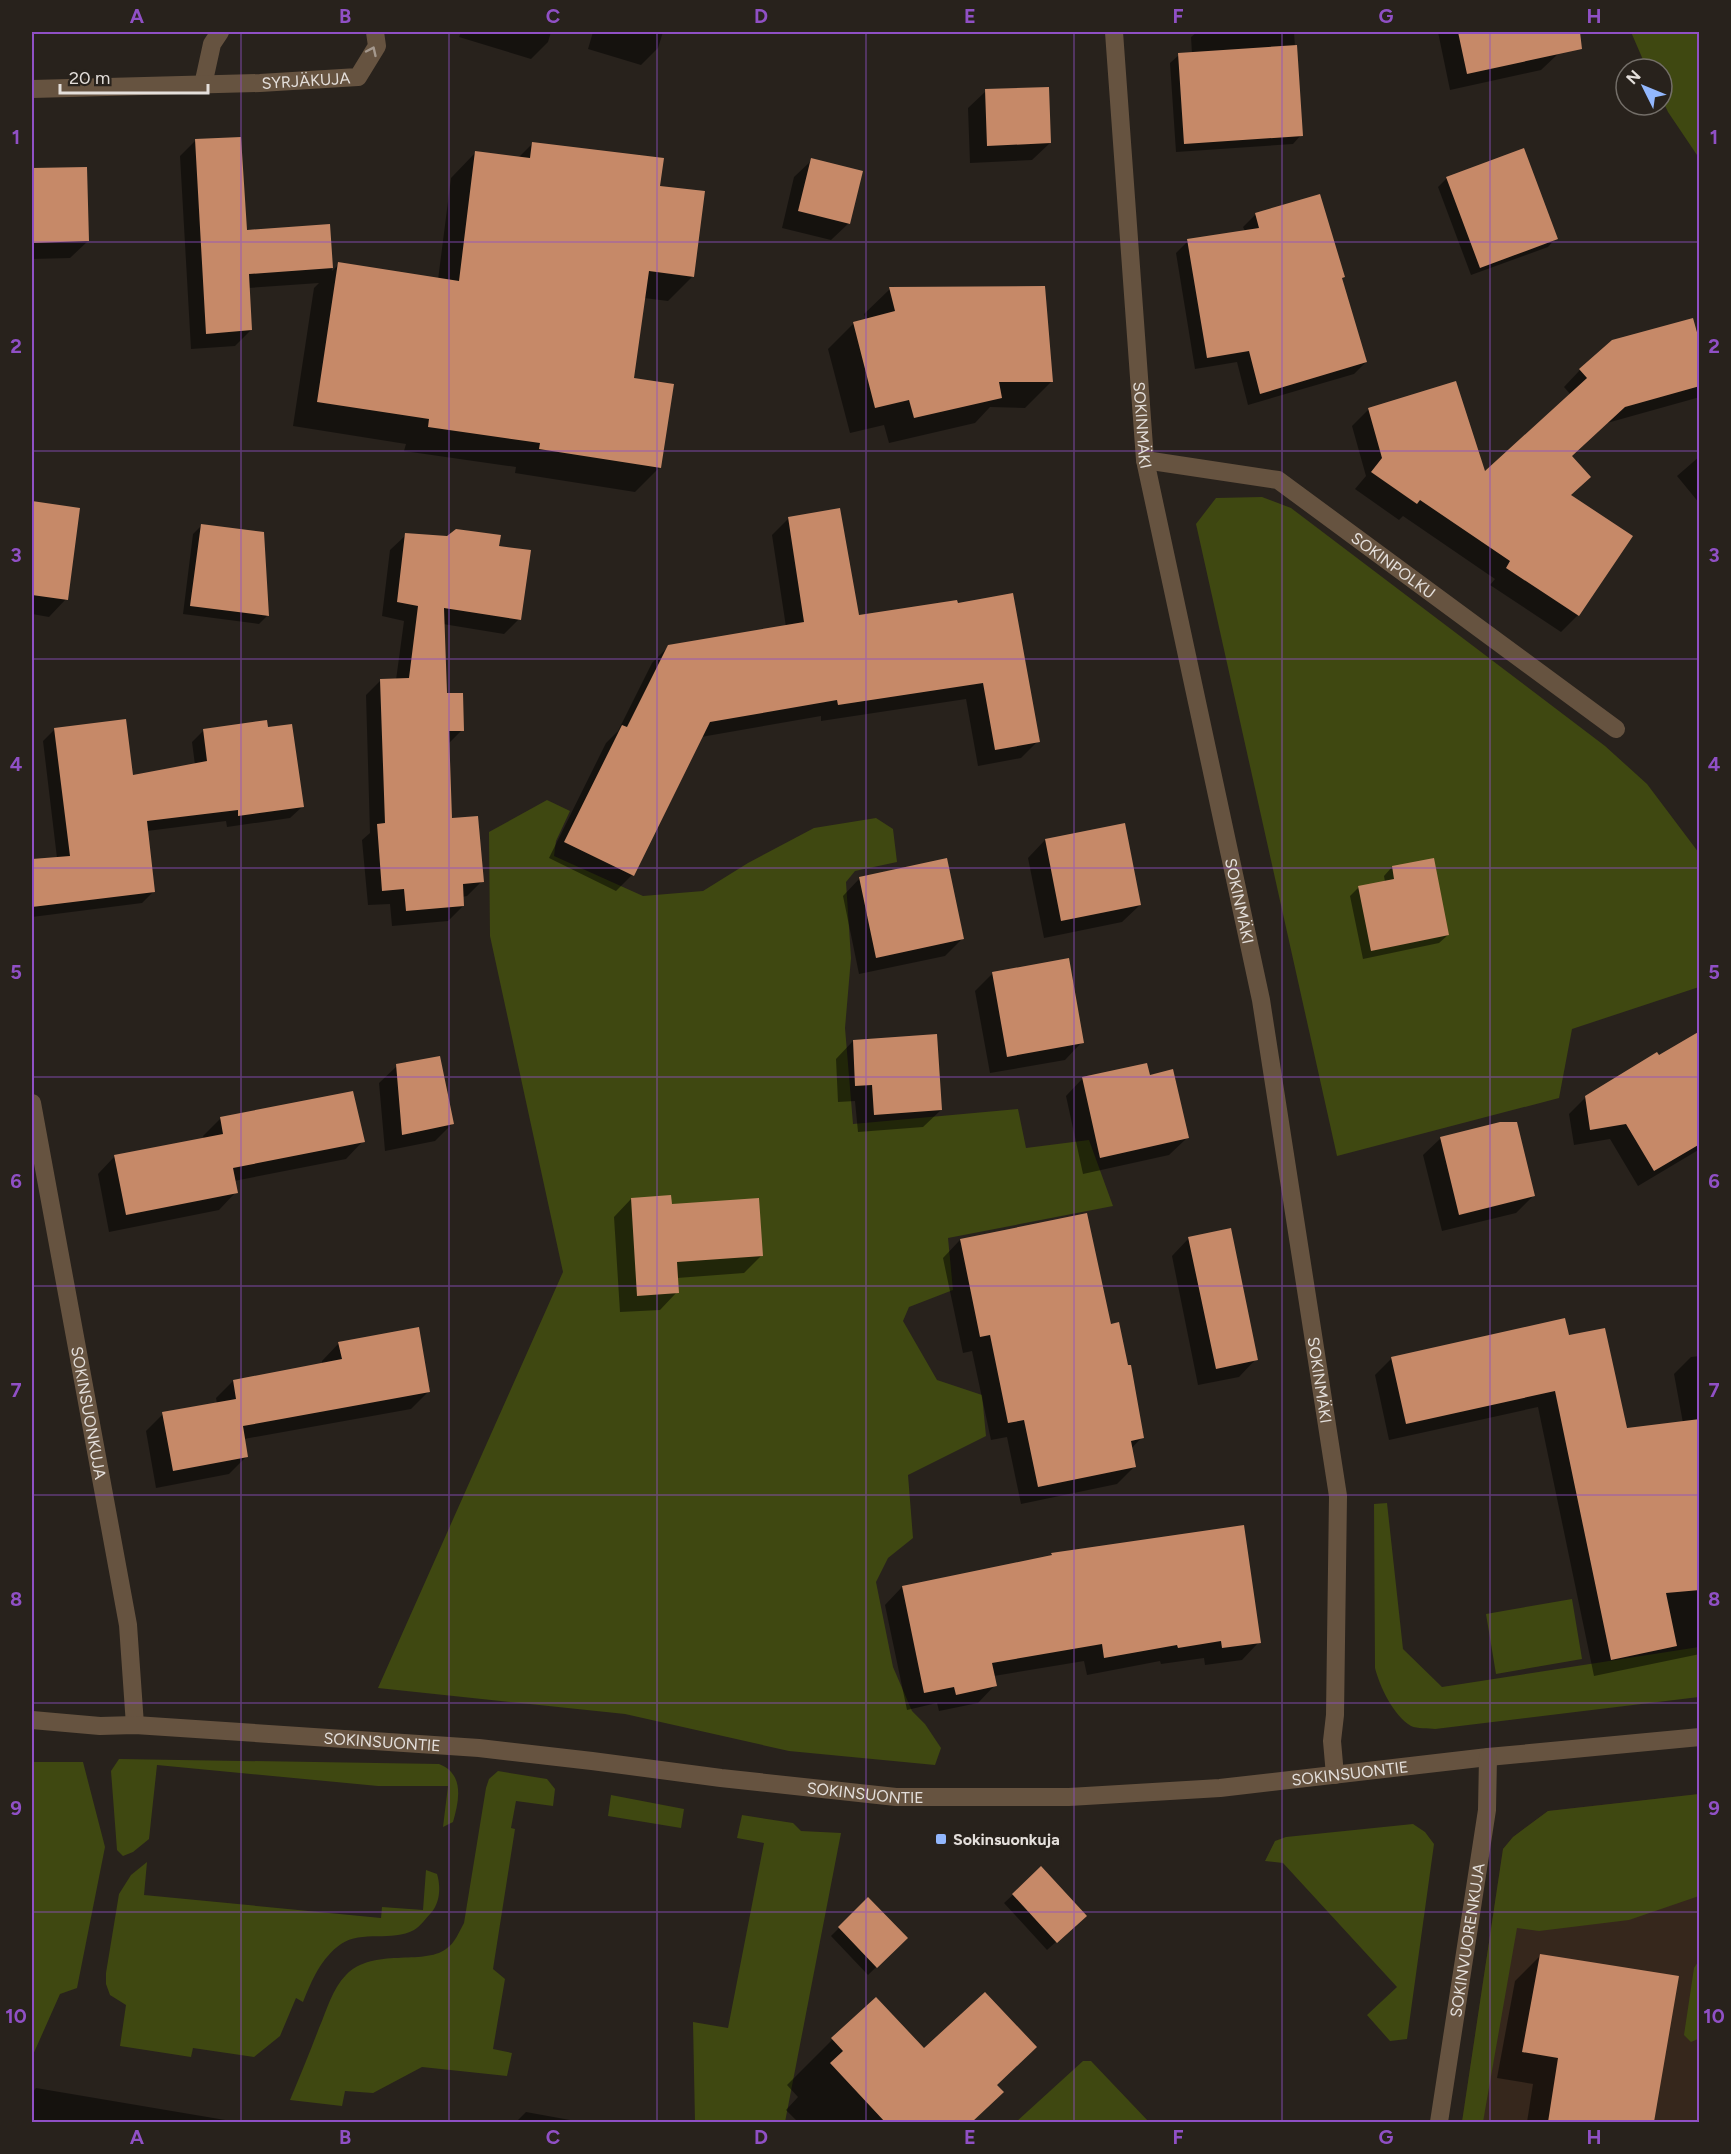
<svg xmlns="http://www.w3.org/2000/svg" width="1731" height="2154" font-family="Figtree,sans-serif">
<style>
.education{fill:#36271c}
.green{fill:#3f4811}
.shadow{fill:#0007}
.building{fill:#c68968}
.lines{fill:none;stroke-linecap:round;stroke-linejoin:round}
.minor{stroke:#665340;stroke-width:18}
.oneway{stroke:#a5998e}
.grid{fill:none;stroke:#9050c5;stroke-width:1.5;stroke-opacity:0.55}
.poi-dot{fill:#92b7fd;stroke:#28221c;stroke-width:2}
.labels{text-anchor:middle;stroke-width:6;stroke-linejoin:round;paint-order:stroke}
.street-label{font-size:16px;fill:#e4dfdb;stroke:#28221c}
.poi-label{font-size:16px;font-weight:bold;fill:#e4dfdb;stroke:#28221c;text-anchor:start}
.neatline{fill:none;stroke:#9050c5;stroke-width:2}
.grid-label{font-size:20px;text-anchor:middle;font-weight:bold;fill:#9050c5}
</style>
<rect width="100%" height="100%" fill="#28221c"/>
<path class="education" d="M 1699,1794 L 1699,2122 L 1462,2122 L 1503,1849 L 1513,1837 L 1548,1811 Z"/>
<path class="green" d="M 1631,32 L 1699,32 L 1699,158 L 1668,112 L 1662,99 L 1662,69 L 1647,69 Z
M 1262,497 L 1291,508 L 1605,746 L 1647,784 L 1699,853 L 1699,987 L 1572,1029 L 1559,1098 L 1337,1156 L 1196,524 L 1216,498 Z
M 547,800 L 570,811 L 556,841 L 554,856 L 643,896 L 703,891 L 748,863 L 814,828 L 876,818 L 893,829 L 897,862 L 855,871 L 846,882 L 851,958 L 845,1028 L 853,1124 L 1018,1109 L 1026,1148 L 1089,1140 L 1113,1206 L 948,1238 L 953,1290 L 909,1307 L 903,1321 L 937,1380 L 982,1395 L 986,1436 L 908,1475 L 913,1538 L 888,1558 L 876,1582 L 893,1667 L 912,1711 L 925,1724 L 941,1748 L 935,1765 L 789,1751 L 625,1714 L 378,1688 L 563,1272 L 490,936 L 489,832 Z
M 1387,1503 L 1403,1649 L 1442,1687 L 1699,1647 L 1699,1697 L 1435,1729 C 1429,1728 1417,1729 1411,1726 C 1393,1715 1380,1687 1375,1668 L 1374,1504 Z
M 1572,1599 L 1582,1659 L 1496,1674 L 1486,1614 Z
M 119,1759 L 439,1764 C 465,1774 459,1801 453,1822 L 443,1827 L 448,1786 L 378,1786 L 157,1765 L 149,1839 L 133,1852 L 123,1856 L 117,1850 L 111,1771 Z
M 32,1762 L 83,1762 L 105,1847 L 77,1988 L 60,1994 L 32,2057 Z
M 498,1771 L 547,1779 L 555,1789 L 553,1806 L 516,1801 L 511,1828 L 515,1829 L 493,1969 L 505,1979 L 493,2049 L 512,2053 L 507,2076 L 422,2067 L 373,2093 L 345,2091 L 342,2106 L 290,2100 C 300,2076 310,2052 319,2028 C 327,2010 332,1989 346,1975 C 373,1947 423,1966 446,1949 C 455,1943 459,1932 464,1923 L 486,1788 L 489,1779 Z
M 1699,1794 L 1699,1896 L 1629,1920 L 1539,1931 L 1517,1928 L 1483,2122 L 1462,2122 L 1503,1849 L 1513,1837 L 1548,1811 Z
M 611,1795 L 684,1809 L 681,1828 L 608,1816 Z
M 742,1815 L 793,1823 L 801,1831 L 841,1833 L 785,2122 L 695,2122 L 693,2022 L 728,2028 L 764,1843 L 737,1838 Z
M 1413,1824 L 1425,1832 L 1434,1844 L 1407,2039 L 1390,2041 L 1367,2015 L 1397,1987 L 1283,1863 L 1265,1861 L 1275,1841 L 1286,1837 Z
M 147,1862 L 144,1895 L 381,1918 L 382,1907 L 423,1910 L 426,1870 L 437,1874 C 441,1887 440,1903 431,1913 C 426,1918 420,1927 414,1930 C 392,1942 362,1930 341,1944 C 321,1958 312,1980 303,2002 L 296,1998 L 280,2036 L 254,2057 L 193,2048 L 191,2057 L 120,2046 L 126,2005 L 110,1995 L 106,1984 L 106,1973 L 119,1894 L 131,1875 Z
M 1698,1962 L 1699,2035 L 1698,2039 L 1691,2042 L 1684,2035 L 1694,1968 Z
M 1083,2061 L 1091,2061 L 1149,2122 L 1016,2122 Z"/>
<path class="shadow" d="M 461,32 L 551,32 L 548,42 L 531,59 L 459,37 Z
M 593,32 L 663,32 L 658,48 L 641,65 L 588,49 Z
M 1197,32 L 1294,32 L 1301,135 L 1293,144 L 1176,152 L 1170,63 L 1179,55 L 1192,54 L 1191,37 Z
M 1438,32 L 1554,32 L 1559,53 L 1541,70 L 1450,90 Z
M 986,91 L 1050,143 L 1032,160 L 970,163 L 968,108 Z
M 195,141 L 245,231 L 328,226 L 332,271 L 339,264 L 438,280 L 451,178 L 475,153 L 518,158 L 533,143 L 659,187 L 693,276 L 668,301 L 644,298 L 633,380 L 660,467 L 635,492 L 515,473 L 516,467 L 404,451 L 406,444 L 293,426 L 314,288 L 319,283 L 248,288 L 251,330 L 235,346 L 191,349 L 180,156 Z
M 812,160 L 849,223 L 831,240 L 782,228 L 794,177 Z
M 86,168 L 88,241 L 70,258 L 32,259 L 32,170 Z
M 1447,178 L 1556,238 L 1548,247 L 1471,275 L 1438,187 Z
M 1255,215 L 1341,279 L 1366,362 L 1354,374 L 1248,405 L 1237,362 L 1195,369 L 1176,253 L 1188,241 L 1245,231 L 1243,227 Z
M 890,289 L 1051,382 L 1025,408 L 990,407 L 975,423 L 889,443 L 884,425 L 850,433 L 828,349 L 854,323 L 866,320 L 864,314 Z
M 1700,328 L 1700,397 L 1607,423 L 1570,456 L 1569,496 L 1631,536 L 1578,615 L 1561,632 L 1490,585 L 1495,579 L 1403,516 L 1399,520 L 1355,489 L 1366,476 L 1352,426 L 1369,409 L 1484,474 L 1571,395 L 1564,387 L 1580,370 Z
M 1700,456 L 1700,504 L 1677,476 Z
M 32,502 L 78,509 L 66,599 L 49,617 L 32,614 Z
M 789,518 L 858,617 L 956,605 L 1038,741 L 1021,758 L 978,766 L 966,699 L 821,721 L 821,716 L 701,737 L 632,875 L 616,891 L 549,858 L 606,743 L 618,731 L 652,663 L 669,646 L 786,627 L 772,535 Z
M 202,525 L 267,616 L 259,624 L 183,614 L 193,534 Z
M 406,535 L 497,547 L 519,619 L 504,634 L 443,624 L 446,695 L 462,730 L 448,744 L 450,819 L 482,881 L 467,896 L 462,897 L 463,906 L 448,921 L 392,926 L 390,904 L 368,905 L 362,840 L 370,833 L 366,695 L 381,680 L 396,680 L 404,621 L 382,616 L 390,550 Z
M 55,729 L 132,777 L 195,765 L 192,742 L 203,731 L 302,807 L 290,818 L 227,827 L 226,821 L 147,831 L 154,891 L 142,903 L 32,917 L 32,860 L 57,858 L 43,741 Z
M 1045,840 L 1140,905 L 1122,922 L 1044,938 L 1028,858 Z
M 1392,867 L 1448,935 L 1439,943 L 1363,959 L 1350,896 L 1359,887 L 1385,882 L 1384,876 Z
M 860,878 L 963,938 L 945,956 L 859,974 L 843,896 Z
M 993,973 L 1082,1042 L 1065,1060 L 990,1073 L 975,991 Z
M 1700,1033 L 1700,1149 L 1638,1186 L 1610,1139 L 1574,1145 L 1569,1114 L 1586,1097 Z
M 853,1041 L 941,1110 L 923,1127 L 858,1132 L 855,1101 L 838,1102 L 836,1059 Z
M 397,1066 L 452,1124 L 435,1141 L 385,1151 L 379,1083 Z
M 1149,1077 L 1187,1138 L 1169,1155 L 1083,1174 L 1066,1096 L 1083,1078 Z
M 221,1118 L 363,1141 L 346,1159 L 234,1181 L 236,1192 L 219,1210 L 109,1232 L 98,1174 L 115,1156 L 204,1139 L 203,1136 Z
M 1441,1138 L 1533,1196 L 1516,1213 L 1442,1231 L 1423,1155 Z
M 631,1199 L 671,1206 L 762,1255 L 744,1273 L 677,1278 L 677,1292 L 660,1310 L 620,1312 L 614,1217 Z
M 1189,1238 L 1256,1359 L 1239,1377 L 1198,1385 L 1172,1256 Z
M 960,1240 L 1110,1326 L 1142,1437 L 1131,1449 L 1135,1466 L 1117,1484 L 1021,1504 L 1007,1437 L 991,1440 L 972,1351 L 963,1353 L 943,1258 Z
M 1568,1337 L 1626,1430 L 1683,1423 L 1674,1374 L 1691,1357 L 1700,1356 L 1700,1654 L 1594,1676 L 1538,1407 L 1389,1440 L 1375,1375 L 1392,1358 Z
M 339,1343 L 429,1391 L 411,1409 L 244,1439 L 247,1456 L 229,1474 L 156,1488 L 146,1431 L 163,1414 L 217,1404 L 216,1398 L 233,1381 L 322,1364 L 322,1361 Z
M 1052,1554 L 1259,1642 L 1242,1660 L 1205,1665 L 1204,1658 L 1161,1664 L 1160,1661 L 1087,1675 L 1084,1661 L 994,1676 L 995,1685 L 978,1703 L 939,1711 L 937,1703 L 907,1710 L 885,1605 L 902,1587 L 1050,1557 Z
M 1041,1869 L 1076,1924 L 1047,1950 L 1004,1903 Z
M 868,1899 L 906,1938 L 868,1975 L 831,1936 Z
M 1540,1956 L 1677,1978 L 1653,2122 L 1527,2122 L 1533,2084 L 1497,2078 L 1515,1981 Z
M 832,2040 L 924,2050 L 996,2086 L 1002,2092 L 971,2122 L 798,2122 L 786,2110 L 798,2097 L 787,2085 Z
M 36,2088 L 237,2122 L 32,2122 L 32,2093 Z
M 526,2112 L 581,2122 L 516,2122 Z"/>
<path class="building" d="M 1458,32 L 1580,32 L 1582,49 L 1467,74 Z
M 1297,45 L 1303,136 L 1184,144 L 1178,53 Z
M 1049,87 L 1051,143 L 987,146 L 985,89 Z
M 241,137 L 247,230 L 330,224 L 333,268 L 249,274 L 252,330 L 206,334 L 195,139 Z
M 532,142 L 664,158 L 660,186 L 705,191 L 694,277 L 649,271 L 634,378 L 674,384 L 661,468 L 539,449 L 540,443 L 428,427 L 429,419 L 317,402 L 338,262 L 459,281 L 475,151 L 530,158 Z
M 1524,148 L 1558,239 L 1480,268 L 1446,177 Z
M 811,158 L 863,171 L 850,224 L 798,211 Z
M 87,167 L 89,241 L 32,243 L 32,168 Z
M 1320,194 L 1345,277 L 1342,278 L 1367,362 L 1260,394 L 1249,351 L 1207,358 L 1187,239 L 1259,228 L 1255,213 Z
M 1045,286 L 1053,382 L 999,382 L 1002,398 L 914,418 L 909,400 L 875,408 L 853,322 L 895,311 L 889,287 Z
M 1693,318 L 1700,343 L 1700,386 L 1625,407 L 1572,456 L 1591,477 L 1571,495 L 1633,536 L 1579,616 L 1506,568 L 1510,561 L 1420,500 L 1417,504 L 1371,472 L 1382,458 L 1368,408 L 1456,381 L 1485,471 L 1587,378 L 1579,369 L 1612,340 Z
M 32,501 L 80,508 L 68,600 L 32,595 Z
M 840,508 L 859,615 L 957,600 L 958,603 L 1013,593 L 1040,742 L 995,750 L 983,683 L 838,705 L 837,700 L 710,722 L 634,876 L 564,842 L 622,725 L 627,727 L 668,645 L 804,622 L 788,517 Z
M 201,524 L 264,532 L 269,616 L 190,606 Z
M 456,529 L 501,535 L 499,546 L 531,550 L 521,620 L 444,608 L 447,693 L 463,693 L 464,731 L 449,731 L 452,818 L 478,816 L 484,882 L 463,884 L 464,906 L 406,911 L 404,889 L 382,891 L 377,824 L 385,823 L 380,679 L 409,678 L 418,606 L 397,602 L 405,533 L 447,536 Z
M 126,719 L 133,775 L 207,761 L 203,729 L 267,720 L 268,727 L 292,724 L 304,807 L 238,816 L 238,810 L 147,821 L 155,892 L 32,907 L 32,859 L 70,856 L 54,728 Z
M 1125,823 L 1141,905 L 1061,921 L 1045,839 Z
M 947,858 L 964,939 L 876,958 L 859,877 Z
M 1434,858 L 1449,935 L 1371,951 L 1358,886 L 1394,879 L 1392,866 Z
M 1069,958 L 1084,1043 L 1007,1057 L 992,972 Z
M 1700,1031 L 1700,1144 L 1654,1171 L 1626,1124 L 1590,1130 L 1585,1096 L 1657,1052 L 1659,1055 Z
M 937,1034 L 942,1110 L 874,1115 L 872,1085 L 855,1086 L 853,1040 Z
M 440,1056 L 454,1124 L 402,1135 L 396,1064 Z
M 1147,1063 L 1150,1075 L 1173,1069 L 1189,1138 L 1100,1158 L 1082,1077 Z
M 353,1091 L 365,1142 L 233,1168 L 238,1193 L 126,1215 L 114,1155 L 223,1134 L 220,1117 Z
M 1500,1122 L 1517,1122 L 1535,1196 L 1459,1215 L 1440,1137 Z
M 671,1195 L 672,1204 L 759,1198 L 763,1256 L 677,1262 L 679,1293 L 637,1296 L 631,1198 Z
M 1087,1213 L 1111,1324 L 1119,1322 L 1128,1365 L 1131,1365 L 1144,1438 L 1131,1441 L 1136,1467 L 1038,1487 L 1024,1420 L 1008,1423 L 990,1335 L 980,1337 L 960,1239 Z
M 1231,1228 L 1258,1360 L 1216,1369 L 1188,1237 Z
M 1565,1318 L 1569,1335 L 1605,1328 L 1627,1428 L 1700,1419 L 1700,1590 L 1666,1593 L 1677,1646 L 1611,1660 L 1555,1391 L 1406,1424 L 1391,1357 Z
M 419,1327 L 430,1392 L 243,1426 L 248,1457 L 173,1471 L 162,1412 L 236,1399 L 233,1380 L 342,1359 L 338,1342 Z
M 1244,1525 L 1261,1643 L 1222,1648 L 1221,1641 L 1178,1648 L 1177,1645 L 1104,1658 L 1102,1644 L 992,1663 L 997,1686 L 956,1695 L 954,1687 L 924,1693 L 902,1586 L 1052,1555 L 1051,1553 Z
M 1041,1866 L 1087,1916 L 1057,1943 L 1012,1894 Z
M 868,1897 L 908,1938 L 877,1968 L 838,1927 Z
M 1540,1954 L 1679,1976 L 1654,2122 L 1548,2122 L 1558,2058 L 1522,2052 Z
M 985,1992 L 1037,2047 L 997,2085 L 1004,2092 L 972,2122 L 885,2122 L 830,2063 L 843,2051 L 831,2038 L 876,1997 L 924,2048 Z"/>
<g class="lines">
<g class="minor">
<path id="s1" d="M 1114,32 L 1145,460 L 1261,1000 L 1338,1496 L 1335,1715 L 1332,1741 L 1335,1775"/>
<path d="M 203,85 L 212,44 L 220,32"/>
<path id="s2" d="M 32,89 L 260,83 L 358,77 L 377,46 L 375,32"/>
<path id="s3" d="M 1145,460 L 1278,480 L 1616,729"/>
<path id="s4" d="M 32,1103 L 128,1625 L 135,1725"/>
<path id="s5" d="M 32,1720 L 100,1726 L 135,1725 L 479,1748 L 592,1761 L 721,1778 L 896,1797 L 1069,1797 L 1220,1788 L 1488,1757 L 1700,1737"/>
<path id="s6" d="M 1439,2122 L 1487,1810 L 1488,1757"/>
</g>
</g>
<defs><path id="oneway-chevron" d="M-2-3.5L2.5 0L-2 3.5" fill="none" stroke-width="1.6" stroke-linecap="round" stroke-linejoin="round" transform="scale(1.5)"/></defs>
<use class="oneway" href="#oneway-chevron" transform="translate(372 51) rotate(-65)"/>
<path class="grid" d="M 241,32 L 241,2122M 449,32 L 449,2122M 657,32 L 657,2122M 866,32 L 866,2122M 1074,32 L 1074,2122M 1282,32 L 1282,2122M 1490,32 L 1490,2122M 32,242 L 1700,242M 32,451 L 1700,451M 32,659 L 1700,659M 32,868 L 1700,868M 32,1077 L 1700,1077M 32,1286 L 1700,1286M 32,1495 L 1700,1495M 32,1703 L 1700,1703M 32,1912 L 1700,1912"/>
<rect class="poi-dot" x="935" y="1833" width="12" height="12" rx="3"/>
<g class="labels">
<g class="street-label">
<text dy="6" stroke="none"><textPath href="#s2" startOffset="274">SYRJÄKUJA</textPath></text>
<text dy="6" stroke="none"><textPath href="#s1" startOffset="394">SOKINMÄKI</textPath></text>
<text dy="6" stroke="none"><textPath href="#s3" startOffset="278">SOKINPOLKU</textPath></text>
<text dy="6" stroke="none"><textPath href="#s1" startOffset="880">SOKINMÄKI</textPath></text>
<text dy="6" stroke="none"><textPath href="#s1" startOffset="1366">SOKINMÄKI</textPath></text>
<text dy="6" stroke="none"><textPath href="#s4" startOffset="315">SOKINSUONKUJA</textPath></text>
<text dy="6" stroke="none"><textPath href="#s5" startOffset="351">SOKINSUONTIE</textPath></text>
<text dy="6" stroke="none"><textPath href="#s5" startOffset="1323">SOKINSUONTIE</textPath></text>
<text dy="6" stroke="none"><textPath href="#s5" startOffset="837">SOKINSUONTIE</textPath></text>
<text dy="6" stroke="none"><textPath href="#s6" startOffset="184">SOKINVUORENKUJA</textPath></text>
</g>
<g class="poi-label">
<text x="953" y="1845">Sokinsuonkuja</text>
</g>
</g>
<rect width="1731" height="2154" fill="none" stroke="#28221c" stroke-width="66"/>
<g transform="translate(1644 87) rotate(313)"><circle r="28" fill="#28221c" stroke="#736e68" stroke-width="1.5"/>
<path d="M0-4.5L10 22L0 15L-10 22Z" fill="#92b7fd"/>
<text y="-9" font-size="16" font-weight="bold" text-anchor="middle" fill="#e4dfdb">N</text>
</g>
<path d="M60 84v9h148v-9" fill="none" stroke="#e4dfdb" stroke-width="3"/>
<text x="69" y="84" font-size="18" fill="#e4dfdb" stroke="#28221c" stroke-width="4.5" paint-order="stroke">20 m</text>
<rect x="33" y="33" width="1665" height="2088" class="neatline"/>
<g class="grid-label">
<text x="137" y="23">A</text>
<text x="345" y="23">B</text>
<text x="553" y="23">C</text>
<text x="761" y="23">D</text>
<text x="970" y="23">E</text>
<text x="1178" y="23">F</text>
<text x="1386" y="23">G</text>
<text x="1594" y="23">H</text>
<text x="16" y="144">1</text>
<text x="1714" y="144">1</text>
<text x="16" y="353">2</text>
<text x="1714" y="353">2</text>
<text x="16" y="562">3</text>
<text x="1714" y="562">3</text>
<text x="16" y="771">4</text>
<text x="1714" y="771">4</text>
<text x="16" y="979">5</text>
<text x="1714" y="979">5</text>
<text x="16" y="1188">6</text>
<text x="1714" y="1188">6</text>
<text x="16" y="1397">7</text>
<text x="1714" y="1397">7</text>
<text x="16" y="1606">8</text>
<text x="1714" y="1606">8</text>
<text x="16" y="1815">9</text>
<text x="1714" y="1815">9</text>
<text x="16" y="2023">10</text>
<text x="1714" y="2023">10</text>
<text x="137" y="2144">A</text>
<text x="345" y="2144">B</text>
<text x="553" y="2144">C</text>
<text x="761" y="2144">D</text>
<text x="970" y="2144">E</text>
<text x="1178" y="2144">F</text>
<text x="1386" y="2144">G</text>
<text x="1594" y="2144">H</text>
</g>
</svg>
